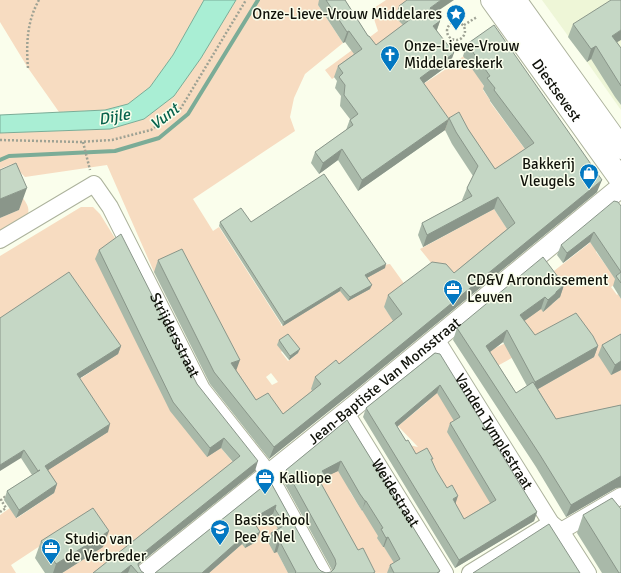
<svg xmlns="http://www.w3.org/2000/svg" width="621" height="573" font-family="Signika,sans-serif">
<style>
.built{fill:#eef6d7}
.green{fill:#f7dcc1;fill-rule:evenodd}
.water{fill:#a9eed4;stroke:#7bac97}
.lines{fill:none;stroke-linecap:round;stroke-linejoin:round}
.stream{stroke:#7bac97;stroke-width:4}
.minor-casing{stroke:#acb29c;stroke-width:18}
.tertiary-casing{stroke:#acb29c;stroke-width:22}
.secondary-casing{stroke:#acb29c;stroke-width:24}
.path{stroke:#9ea294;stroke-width:2.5;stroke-dasharray:2 2;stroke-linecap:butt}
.minor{stroke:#fff;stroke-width:16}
.tertiary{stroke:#fff;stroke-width:20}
.secondary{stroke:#fff;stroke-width:22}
.wall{fill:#a9b9a9;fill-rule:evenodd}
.shaded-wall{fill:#8a968a}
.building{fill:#c5d7c5;stroke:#8a968a;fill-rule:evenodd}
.labels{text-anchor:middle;stroke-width:3;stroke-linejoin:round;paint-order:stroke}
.poi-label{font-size:15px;fill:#10120a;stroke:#fafeec;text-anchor:start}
.street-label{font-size:15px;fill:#10120a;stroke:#fafeec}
.water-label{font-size:16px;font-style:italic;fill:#08634d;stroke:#fafeec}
</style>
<rect width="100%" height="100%" fill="#fafeec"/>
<path class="built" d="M 542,0 L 621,0 L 621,110 L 587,62 Z"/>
<path class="green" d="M 0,0 L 204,0 L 173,55 L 150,87 L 128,105 L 105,110 L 59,112 L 28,68 L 0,22 Z
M 236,0 L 325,0 L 318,5 L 343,43 L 305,74 L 294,98 L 290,117 L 295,131 L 193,199 L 213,231 L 219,227 L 281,324 L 281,326 L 383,265 L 390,264 L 408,289 L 384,307 L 397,326 L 311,389 L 316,396 L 264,437 L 252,412 L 154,272 L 107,165 L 25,177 L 12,164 L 0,169 L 0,133 L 110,129 L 144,119 L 174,96 L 201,58 ZM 282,351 L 298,353 L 288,361 L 281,352 ZM 271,373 L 278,382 L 272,385 L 266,377 Z
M 386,0 L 419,0 L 408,29 L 332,79 L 325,70 L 378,31 L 371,10 Z
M 465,55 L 485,88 L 483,90 L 490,100 L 490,102 L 550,183 L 515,209 L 445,130 L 416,89 L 446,69 Z
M 23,198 C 28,206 30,208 27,217 L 0,235 L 0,218 L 19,210 Z
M 81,207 L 93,207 L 100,214 L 118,243 L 221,448 L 236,466 L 102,573 L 62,573 L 103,547 L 84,517 L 11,565 L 16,573 L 0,573 L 0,515 L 10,508 L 17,518 L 54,493 L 42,474 L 74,383 L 117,354 L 0,324 L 0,256 Z
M 494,209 L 511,235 L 449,285 L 420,249 Z
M 596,238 L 596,252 L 618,282 L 611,287 L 617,295 L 618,294 L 621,299 L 621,416 L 552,431 L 529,394 L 595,356 L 572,325 L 490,370 L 482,358 L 495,348 L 512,340 L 516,327 L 532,315 L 529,310 L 552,304 L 559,298 L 545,278 Z
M 438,381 L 457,426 L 494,508 L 461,527 L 411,464 L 399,443 L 418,447 L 398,426 L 426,403 Z
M 341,463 L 350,492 L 362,511 L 364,510 L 377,526 L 383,547 L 384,546 L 397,568 L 389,573 L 367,573 L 319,480 Z
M 270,516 L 276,525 L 280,524 L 277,552 L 287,571 L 294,573 L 209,573 L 242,544 L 248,529 Z"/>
<path class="water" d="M 204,0 L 236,0 L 201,58 L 174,96 L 144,119 L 110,129 L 0,133 L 0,115 L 105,110 L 128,104 L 150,87 L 173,55 Z"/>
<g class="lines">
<path class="stream" d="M 0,160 L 9,156 L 115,151 L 159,138 L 188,114 L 258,0"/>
<g class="minor-casing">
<g id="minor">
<path id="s1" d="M 0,240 L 94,184 L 110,207 L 202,389 L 262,465 L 269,475 L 323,573"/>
<path id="s2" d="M 436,339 L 551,523 L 561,531 L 588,573"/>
<path id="s3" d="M 346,413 L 445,573"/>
<path d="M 561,531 L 621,496"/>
<path d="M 470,573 L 551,523"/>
</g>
</g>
<g class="tertiary-casing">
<g id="tertiary">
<path id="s4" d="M 146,573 L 354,406 L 621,187"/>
</g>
</g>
<g class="secondary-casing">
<g id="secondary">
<path id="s5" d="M 492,0 L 621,180"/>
<path d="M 515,0 L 621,148"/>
</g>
</g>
<path class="path" d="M447 31a9 9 0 1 1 18 0a9 9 0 1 1-18 0Z
M 464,25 L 477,17
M 28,68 C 26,44 27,21 39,0
M 0,140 L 79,142 L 112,140 L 151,130 L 181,108 L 246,0
M 83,142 L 90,170
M 0,512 L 6,508 L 1,500 L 7,495"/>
<use href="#minor" class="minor"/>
<use href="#tertiary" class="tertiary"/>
<use href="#secondary" class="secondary"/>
</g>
<path class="wall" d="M 319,0 L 345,0 L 368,36 L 376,45 L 403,25 L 395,17 L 399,6 L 434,13 L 440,21 L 437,30 L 450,64 L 424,83 L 445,130 L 358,191 L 338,160 L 319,174 L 311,163 L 315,152 L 346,130 L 350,119 L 340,106 L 341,96 L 335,88 L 337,81 L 334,77 L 338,66 L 354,54 L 345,42 L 343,43 L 318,5 Z
M 573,24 L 617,42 L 621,48 L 621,105 L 615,97 L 591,59 L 587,62 L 568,37 Z
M 467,44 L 597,192 L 359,387 L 269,459 L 210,384 L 154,272 L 158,260 L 236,370 L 256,400 L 283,414 L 312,391 L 311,389 L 315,377 L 339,364 L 393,321 L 384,307 L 388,295 L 454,273 L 507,229 L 494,209 L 423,247 L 418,235 L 422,223 L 463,201 L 462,200 L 467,188 L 473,176 L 452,144 L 445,130 L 449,118 L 468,129 L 495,169 L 525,149 L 490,101 L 490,100 L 483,89 L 484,86 L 463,56 Z
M 621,206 L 621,299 L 613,286 L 615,279 L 590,242 L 563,263 L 557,255 L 561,245 Z
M 220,222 L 251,222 L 385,268 L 367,278 L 370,289 L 348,301 L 340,291 L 283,326 L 219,226 Z
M 99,250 L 197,384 L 255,471 L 139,564 L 138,565 L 141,571 L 144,573 L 93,573 L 233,462 L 221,448 L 207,457 L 170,411 L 95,259 Z
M 564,285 L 560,297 L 553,303 L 552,304 L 543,312 L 541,309 L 524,321 L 535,335 L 598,346 L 594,357 L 538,389 L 556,419 L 621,405 L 621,487 L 616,488 L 566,517 L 536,467 L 453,340 L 457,328 ZM 503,342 L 527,386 L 516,393 L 490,352 Z
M 0,318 L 121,346 L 118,354 L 80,378 L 108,432 L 48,470 L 57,484 L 54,493 L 16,518 L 4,500 L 7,491 L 32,475 L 21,458 Z
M 621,334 L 621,370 L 611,375 L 598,355 L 602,345 Z
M 279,340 L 298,353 L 289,360 L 277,345 Z
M 435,353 L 537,512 L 534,521 L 455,568 L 363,417 L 366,408 ZM 437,393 L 454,421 L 450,423 L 447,432 L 490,503 L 464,519 L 436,470 L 432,461 L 416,454 L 406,441 L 397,427 Z
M 347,420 L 440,571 L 439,573 L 387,573 L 390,565 L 394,563 L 384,547 L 383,547 L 377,538 L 378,536 L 362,510 L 362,511 L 357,503 L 338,471 L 323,478 L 321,484 L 358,550 L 375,572 L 375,573 L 288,573 L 277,552 L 274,553 L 268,542 L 271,533 L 278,529 L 272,518 L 273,514 L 255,525 L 256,542 L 245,548 L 242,544 L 209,573 L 155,573 L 270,481 L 318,568 L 321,571 L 326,573 L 331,572 L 332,571 L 331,568 L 282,479 L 286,470 Z
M 583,515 L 621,573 L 602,573 L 577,533 Z
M 41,541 L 103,547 L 62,573 L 45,573 L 35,558 Z"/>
<path class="shaded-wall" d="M 441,0 L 454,0 L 426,19 L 430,8 Z
M 440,21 L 436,32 L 433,26 Z
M 621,30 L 621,40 L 607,48 L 612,36 Z
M 349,31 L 345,42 L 343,43 L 347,32 Z
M 596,46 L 591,59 L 587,62 L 591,49 Z
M 454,53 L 450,64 L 416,89 L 420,78 Z
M 449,119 L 445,130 L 358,191 L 362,180 Z
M 342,149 L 338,160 L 319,174 L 323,163 Z
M 602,180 L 597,192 L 359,387 L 269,459 L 274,447 Z
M 27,188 L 19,210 L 0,218 L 0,199 Z
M 498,197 L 494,209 L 423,247 L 427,235 Z
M 594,232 L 590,242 L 563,263 L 567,253 Z
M 386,264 L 385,268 L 363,280 L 365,275 Z
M 372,285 L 370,289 L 348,301 L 350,297 Z
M 564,285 L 560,297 L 553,303 L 552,304 L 543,312 L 548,300 L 556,292 Z
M 341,287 L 340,291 L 283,326 L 284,322 Z
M 545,297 L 541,309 L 516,327 L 520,315 Z
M 507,330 L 503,342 L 482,358 L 486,346 Z
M 121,346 L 118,354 L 74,382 L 77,374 Z
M 598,346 L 594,357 L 531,393 L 535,382 Z
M 300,349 L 298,353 L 289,360 L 290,356 Z
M 240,360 L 236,371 L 231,363 Z
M 621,361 L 621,370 L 611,375 L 615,365 Z
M 440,385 L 437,393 L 392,431 L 395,423 Z
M 110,424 L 108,432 L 42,474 L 45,466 Z
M 224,438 L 221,448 L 207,457 L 210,448 Z
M 24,450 L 21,458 L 0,471 L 0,465 Z
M 258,461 L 255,471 L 139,564 L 135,568 L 139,559 L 142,554 Z
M 341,461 L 338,471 L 323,478 L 321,485 L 318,478 L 322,471 Z
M 621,476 L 621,487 L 616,488 L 566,517 L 571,505 Z
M 57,484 L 54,493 L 16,518 L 19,510 Z
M 458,496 L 455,505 L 453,499 Z
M 365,501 L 366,501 L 362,510 L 362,511 Z
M 276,505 L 273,514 L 248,529 L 252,519 Z
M 537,512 L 534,521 L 455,568 L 459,560 Z
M 109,531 L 103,547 L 62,573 L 53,573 L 56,564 Z
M 260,532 L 256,542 L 245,548 L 248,539 Z
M 246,534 L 242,544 L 209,573 L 202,573 Z
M 388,537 L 384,547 L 383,547 L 386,538 Z
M 280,542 L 277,552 L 274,553 L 277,543 Z
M 131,565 L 128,573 L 121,573 Z"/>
<path class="building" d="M 326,0 L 345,0 L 368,36 L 369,36 L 376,45 L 412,18 L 399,6 L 407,0 L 441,0 L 430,8 L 440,21 L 433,26 L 454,53 L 420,78 L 449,119 L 362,180 L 342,149 L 323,163 L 315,152 L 329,142 L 353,125 L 350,120 L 358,114 L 344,95 L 345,85 L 339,77 L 343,73 L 338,66 L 362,49 L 349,31 L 347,32 Z
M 611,0 L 621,0 L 621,30 L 612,36 L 621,48 L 621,86 L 596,46 L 591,49 L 573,24 Z
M 494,25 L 602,180 L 364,375 L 274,447 L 214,372 L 158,260 L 182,249 L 240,360 L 231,363 L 256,400 L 268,393 L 283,414 L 321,384 L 315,377 L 336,360 L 339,364 L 402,314 L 388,295 L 432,262 L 446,264 L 454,273 L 515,223 L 498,197 L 427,235 L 422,223 L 472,196 L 467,188 L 478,166 L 456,132 L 449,118 L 459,112 L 468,129 L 495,169 L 534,143 L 494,90 L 495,88 L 487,78 L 490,76 L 467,44 Z
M 16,163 L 27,188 L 0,199 L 0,170 Z
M 324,174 L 386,264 L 365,275 L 372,285 L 350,297 L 341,287 L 284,322 L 220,222 L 241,208 L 251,222 Z
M 614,201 L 618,202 L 621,206 L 621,272 L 594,232 L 567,253 L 561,245 Z
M 121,234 L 197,384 L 258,461 L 142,554 L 139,559 L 138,565 L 141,571 L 144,573 L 138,573 L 131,565 L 121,573 L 93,573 L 240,456 L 224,438 L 210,448 L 173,402 L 99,250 Z
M 543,257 L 564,285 L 556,292 L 556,293 L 548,300 L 545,297 L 520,315 L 535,335 L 576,313 L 593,336 L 598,346 L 535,382 L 507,330 L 486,346 L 516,393 L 533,382 L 556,419 L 621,405 L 621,476 L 571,505 L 540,455 L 457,328 Z
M 69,272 L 121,346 L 77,374 L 110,424 L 45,466 L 57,484 L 19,510 L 7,491 L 40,470 L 38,471 L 24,450 L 0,465 L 0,318 Z
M 621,272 L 621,283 L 616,276 Z
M 288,334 L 300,349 L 290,356 L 279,340 Z
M 621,334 L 621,361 L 615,365 L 602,345 Z
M 435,353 L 440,354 L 537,512 L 459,560 L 366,408 ZM 440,385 L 460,417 L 450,423 L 496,500 L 464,519 L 453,499 L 458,496 L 452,485 L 447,488 L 436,470 L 431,459 L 433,459 L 427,448 L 416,454 L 408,440 L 406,441 L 395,423 Z
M 347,420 L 440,571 L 437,573 L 394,573 L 390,565 L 400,559 L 388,537 L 386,538 L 381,529 L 383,528 L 366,501 L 365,501 L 360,494 L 341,461 L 322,471 L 325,475 L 318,478 L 358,550 L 363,548 L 375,572 L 373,573 L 295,573 L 296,572 L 280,542 L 277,543 L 271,533 L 285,525 L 275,509 L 276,505 L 252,519 L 260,532 L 248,539 L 246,534 L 202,573 L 155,573 L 270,481 L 318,568 L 321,571 L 326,573 L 331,572 L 334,569 L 336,564 L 335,559 L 286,470 Z
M 612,498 L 621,509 L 621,573 L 619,573 L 583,515 Z
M 93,508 L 109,531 L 56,564 L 41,541 Z
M 549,524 L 580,573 L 473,573 Z"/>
<defs>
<g id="sight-pin" transform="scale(1)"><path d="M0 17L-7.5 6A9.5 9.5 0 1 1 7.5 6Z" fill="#0378c2" stroke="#fafeec"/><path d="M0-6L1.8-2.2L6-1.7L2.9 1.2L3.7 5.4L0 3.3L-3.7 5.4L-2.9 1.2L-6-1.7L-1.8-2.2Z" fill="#fff"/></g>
<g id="church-pin" transform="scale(1)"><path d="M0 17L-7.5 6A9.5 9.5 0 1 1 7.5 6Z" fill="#0378c2" stroke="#fafeec"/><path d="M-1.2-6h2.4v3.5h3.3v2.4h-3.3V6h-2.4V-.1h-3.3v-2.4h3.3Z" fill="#fff"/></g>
<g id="shop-pin" transform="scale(1)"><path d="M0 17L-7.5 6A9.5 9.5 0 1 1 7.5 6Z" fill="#0378c2" stroke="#fafeec"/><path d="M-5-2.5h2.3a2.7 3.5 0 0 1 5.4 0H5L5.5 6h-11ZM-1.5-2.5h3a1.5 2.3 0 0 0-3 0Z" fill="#fff"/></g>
<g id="office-pin" transform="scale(1)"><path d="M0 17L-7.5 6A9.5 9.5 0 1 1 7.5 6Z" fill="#0378c2" stroke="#fafeec"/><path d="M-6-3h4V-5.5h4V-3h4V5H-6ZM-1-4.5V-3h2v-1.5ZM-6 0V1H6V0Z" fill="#fff"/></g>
<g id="school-pin" transform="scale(1)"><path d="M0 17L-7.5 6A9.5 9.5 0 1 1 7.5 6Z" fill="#0378c2" stroke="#fafeec"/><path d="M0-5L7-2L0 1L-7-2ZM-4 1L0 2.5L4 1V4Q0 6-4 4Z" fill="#fff"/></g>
</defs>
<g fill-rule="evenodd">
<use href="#sight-pin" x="456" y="14"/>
<use href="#church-pin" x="390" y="55"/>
<use href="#shop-pin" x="589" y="173"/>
<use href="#office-pin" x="453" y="289"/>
<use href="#office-pin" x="265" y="478"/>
<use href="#school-pin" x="220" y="529"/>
<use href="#office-pin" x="51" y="548"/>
</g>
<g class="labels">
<g class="poi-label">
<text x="442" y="19" text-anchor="end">Onze-Lieve-Vrouw Middelares</text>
<text x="404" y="51">Onze-Lieve-Vrouw<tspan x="404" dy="17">Middelareskerk</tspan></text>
<text x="575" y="169" text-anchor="end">Bakkerij<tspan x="575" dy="17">Vleugels</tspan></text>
<text x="467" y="285">CD&amp;V Arrondissement<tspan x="467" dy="17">Leuven</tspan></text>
<text x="279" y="483">Kalliope</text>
<text x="234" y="525">Basisschool<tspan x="234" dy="17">Pee &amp; Nel</tspan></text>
<text x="65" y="544">Studio van<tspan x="65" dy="17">de Verbreder</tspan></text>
</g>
<g class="street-label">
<text dy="5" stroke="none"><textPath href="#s5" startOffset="111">Diestsevest</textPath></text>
<text dy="5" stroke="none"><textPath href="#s1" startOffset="281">Strijdersstraat</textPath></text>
<text dy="5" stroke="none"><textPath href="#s4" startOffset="306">Jean-Baptiste Van Monsstraat</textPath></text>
<text dy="5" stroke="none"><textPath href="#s2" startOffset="109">Vanden Tymplestraat</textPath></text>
<text dy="5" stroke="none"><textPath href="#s3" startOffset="94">Weidestraat</textPath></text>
</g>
<g class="water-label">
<text transform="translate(114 116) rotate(-10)" y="6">Dijle</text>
<text transform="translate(164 116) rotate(-38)" y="6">Vunt</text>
</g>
</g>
</svg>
